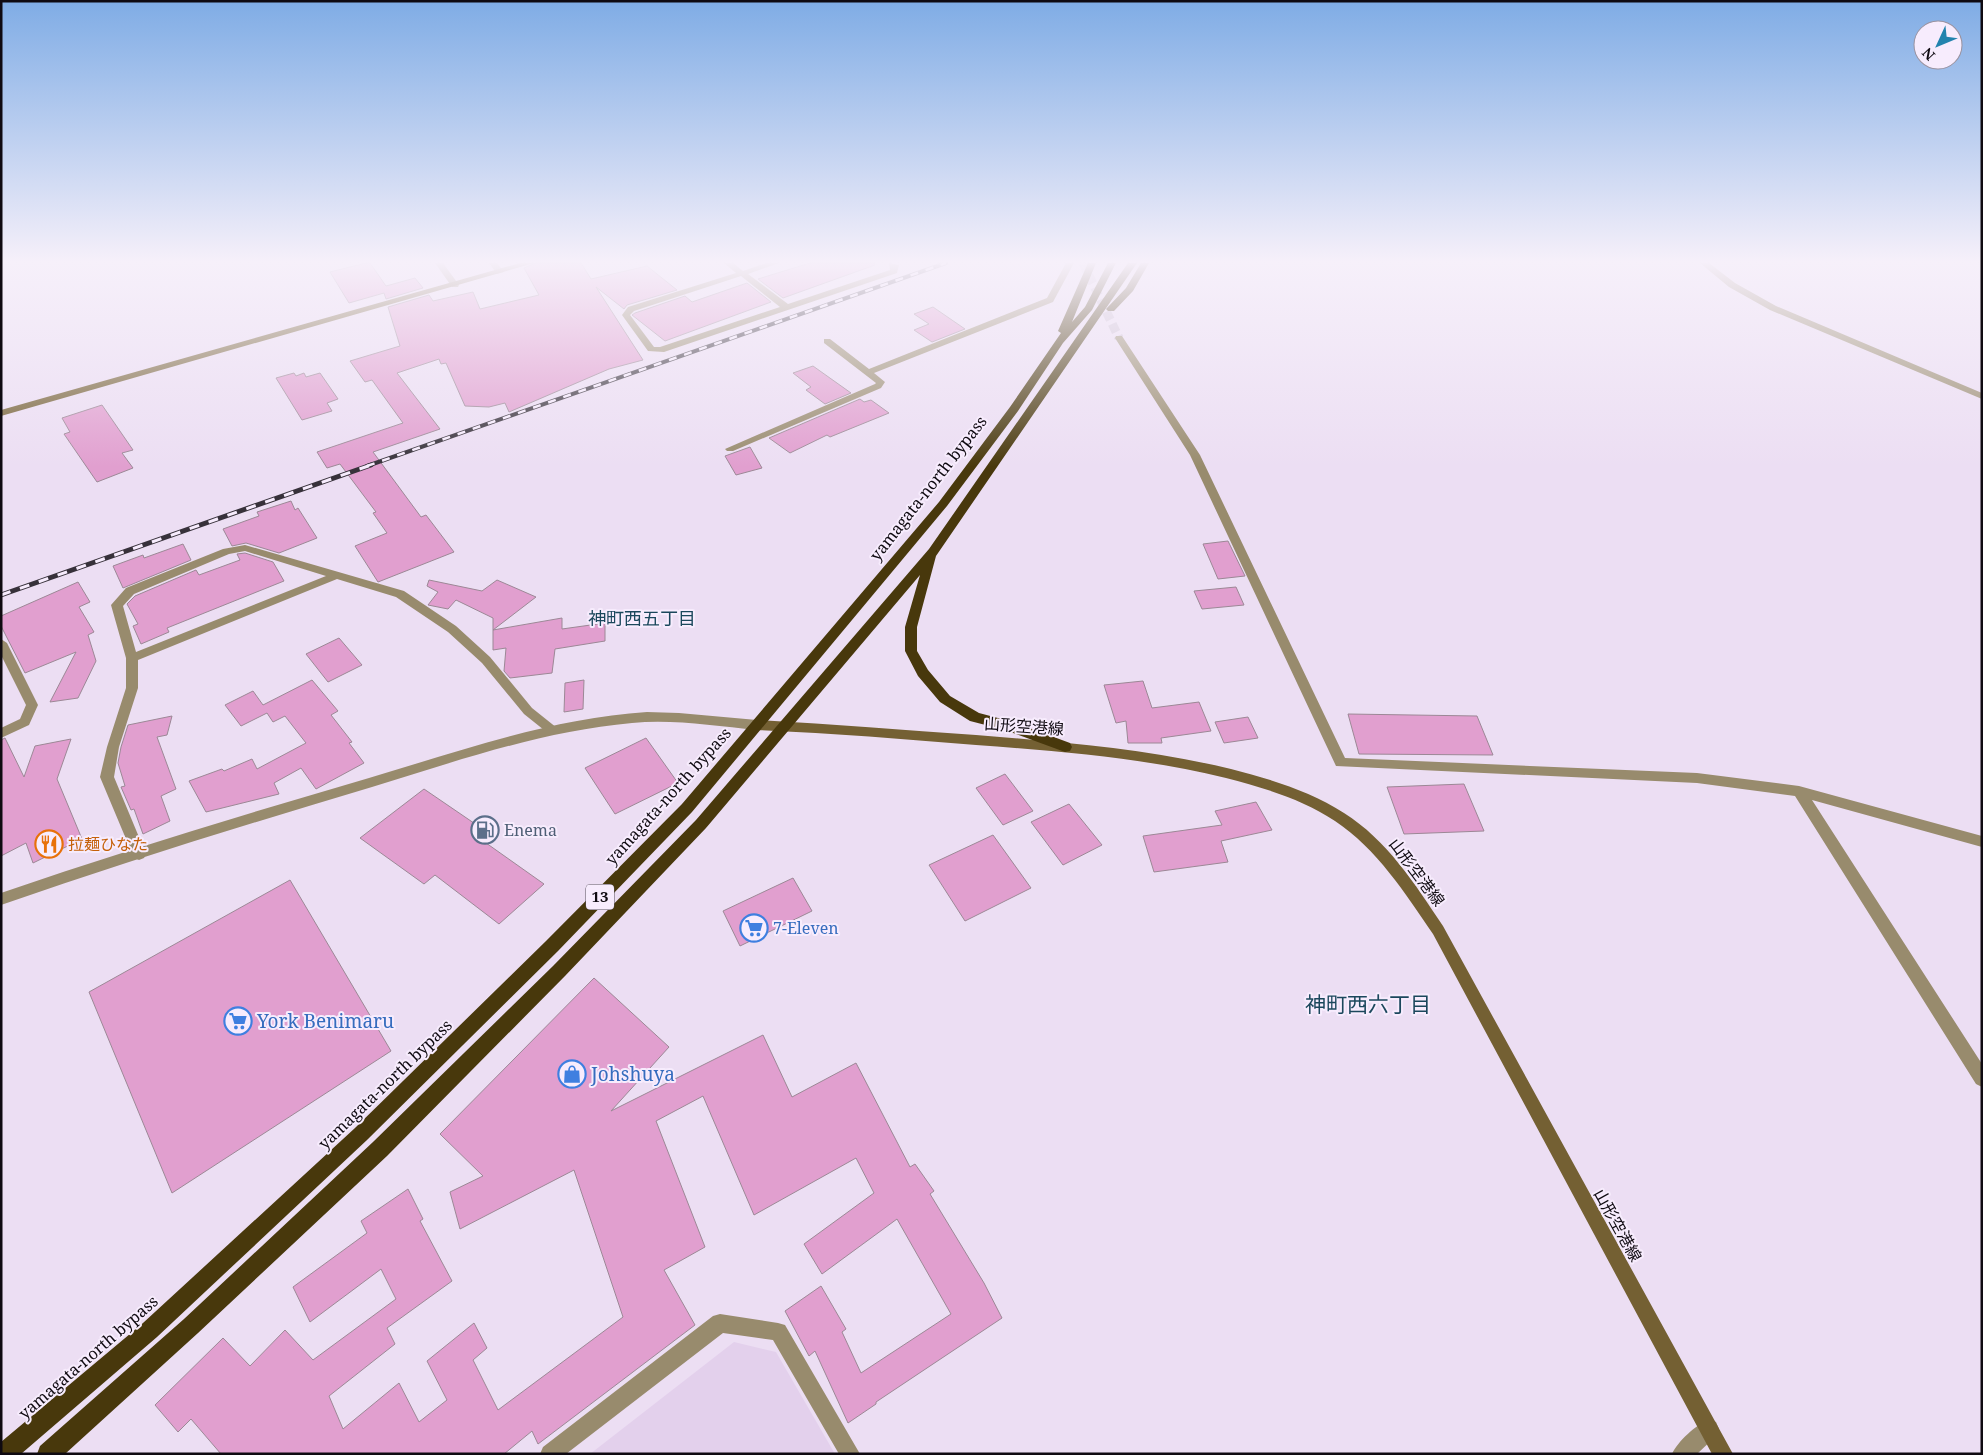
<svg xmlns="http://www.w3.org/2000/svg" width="1983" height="1455" font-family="'Noto Serif','Noto Sans JP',serif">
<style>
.built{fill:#e3d0ec}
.building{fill:#e19fcf;stroke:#9c8896}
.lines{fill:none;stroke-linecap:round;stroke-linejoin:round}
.minor-tunnel{stroke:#cbbed1;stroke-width:9;stroke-dasharray:9 4.5;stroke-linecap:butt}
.service{fill:#988b6d;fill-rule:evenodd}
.minor{fill:#988b6d;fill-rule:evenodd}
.secondary{fill:#746033;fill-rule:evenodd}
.trunk{fill:#48380c;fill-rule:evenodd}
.rail-far1-casing{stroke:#37313a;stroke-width:4}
.rail-casing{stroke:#37313a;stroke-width:5}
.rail-far1{stroke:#f7ecfd;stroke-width:2.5;stroke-dasharray:8;stroke-linecap:butt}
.rail{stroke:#f7ecfd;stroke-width:3;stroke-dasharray:10;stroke-linecap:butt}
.labels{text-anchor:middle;stroke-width:4;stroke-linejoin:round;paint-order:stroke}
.shield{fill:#f7ecfd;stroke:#554e58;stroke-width:1}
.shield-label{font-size:15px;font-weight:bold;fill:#0f0a11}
.street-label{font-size:16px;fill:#0f0a11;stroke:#f7ecfd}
.service-label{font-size:16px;fill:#4e5e75;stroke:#f7ecfd;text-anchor:start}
.food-label{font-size:16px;fill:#c56008;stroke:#f7ecfd;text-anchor:start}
.shop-label{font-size:16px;fill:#366cbe;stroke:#f7ecfd;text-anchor:start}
.neighbourhood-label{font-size:18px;fill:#1b475c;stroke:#f7ecfd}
.near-shop-label{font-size:19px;fill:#366cbe;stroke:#f7ecfd;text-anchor:start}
.near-neighbourhood-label{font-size:21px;fill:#1b475c;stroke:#f7ecfd}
</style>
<rect width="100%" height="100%" fill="#ecdef3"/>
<path class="built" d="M 734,1342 L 776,1352 L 835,1454 L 590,1454 Z"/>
<path class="building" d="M 366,263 L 370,263 L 386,286 L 415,278 L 423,288 L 386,299 L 384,293 L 349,303 L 330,272 Z
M 536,263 L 581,263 L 591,279 L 647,266 L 677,290 L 627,305 L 624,309 L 596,287 L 643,360 L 609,369 L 509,412 L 505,403 L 489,407 L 465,406 L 446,363 L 441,364 L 439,359 L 397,373 L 440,429 L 373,452 L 421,517 L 426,515 L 454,552 L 378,582 L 355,546 L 387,533 L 373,513 L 376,512 L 340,464 L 327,468 L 317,452 L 403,423 L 372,380 L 365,382 L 350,361 L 400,346 L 388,307 L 429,295 L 433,301 L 473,292 L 480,309 L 539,295 L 524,268 Z
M 810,263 L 874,263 L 875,265 L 783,298 L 758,279 Z
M 747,283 L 771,302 L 665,341 L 632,315 L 635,313 L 685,296 L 692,302 Z
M 933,307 L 965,329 L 932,342 L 914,330 L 929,324 L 914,314 Z
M 813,366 L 851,393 L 825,404 L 806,390 L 811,387 L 793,373 Z
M 294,373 L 296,376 L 304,373 L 306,377 L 320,373 L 338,399 L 327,403 L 332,411 L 302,420 L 276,378 Z
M 860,399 L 864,402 L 871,400 L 889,413 L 830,437 L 827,435 L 790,453 L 769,438 Z
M 102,405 L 133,450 L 122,453 L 133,468 L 97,482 L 64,434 L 70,432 L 62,418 Z
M 750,447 L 762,468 L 736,475 L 725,456 Z
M 291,501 L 295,510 L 298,508 L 317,538 L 279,553 L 246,543 L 232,546 L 223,529 L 259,516 L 257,512 Z
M 1228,541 L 1245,576 L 1218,579 L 1203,544 Z
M 183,544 L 191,560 L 123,588 L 113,566 L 143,555 L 144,558 Z
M 245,553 L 273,562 L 284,581 L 167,628 L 169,632 L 141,644 L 133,626 L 138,624 L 127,604 L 135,596 L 196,570 L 199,575 L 240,560 L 237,554 Z
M 429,580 L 482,591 L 497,580 L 536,597 L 493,630 L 562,618 L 562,629 L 605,623 L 605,641 L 555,649 L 552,673 L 510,678 L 504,671 L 506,648 L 493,650 L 493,618 L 456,600 L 448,609 L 428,605 L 438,592 L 427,586 Z
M 78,582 L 90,602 L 79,607 L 94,632 L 88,635 L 96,661 L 78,698 L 50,702 L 76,652 L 25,673 L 1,626 L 1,616 Z
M 1236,587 L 1244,605 L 1202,609 L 1194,591 Z
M 339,638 L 362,665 L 328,682 L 306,654 Z
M 312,680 L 338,711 L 331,715 L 352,742 L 349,743 L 364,763 L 316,789 L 301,768 L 274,783 L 279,794 L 206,812 L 189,781 L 222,769 L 224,771 L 252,759 L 257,769 L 306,743 L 285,716 L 273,722 L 267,713 L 241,726 L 225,705 L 253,691 L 263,705 Z
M 584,680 L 583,709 L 564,712 L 565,683 Z
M 1143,681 L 1152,708 L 1199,702 L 1211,731 L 1161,738 L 1162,743 L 1128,743 L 1126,721 L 1116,723 L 1104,685 Z
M 1348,714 L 1477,716 L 1493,755 L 1359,754 Z
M 172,716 L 167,735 L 157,737 L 176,789 L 161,796 L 170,821 L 143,834 L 134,809 L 131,810 L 121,787 L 125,786 L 118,763 L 121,747 L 128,725 Z
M 1248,717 L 1258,738 L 1224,743 L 1215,722 Z
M 5,738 L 24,777 L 35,746 L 71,739 L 57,779 L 82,839 L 33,863 L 26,843 L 1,856 L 1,740 Z
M 646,738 L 678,783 L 615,814 L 585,768 Z
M 1005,774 L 1033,811 L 1003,825 L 976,788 Z
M 1464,784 L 1484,831 L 1404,834 L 1387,787 Z
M 424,789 L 487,832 L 479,838 L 544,884 L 499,924 L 435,875 L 424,884 L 360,838 Z
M 1256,802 L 1272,830 L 1221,841 L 1228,862 L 1154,872 L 1143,836 L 1222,825 L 1215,811 Z
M 1069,804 L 1102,845 L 1063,865 L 1031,822 Z
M 993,835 L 1031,888 L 965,921 L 929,865 Z
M 793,878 L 812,911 L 740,946 L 723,911 Z
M 290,880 L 391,1051 L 172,1193 L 89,992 Z
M 594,978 L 669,1047 L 611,1111 L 763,1035 L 792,1097 L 856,1063 L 910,1167 L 915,1164 L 934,1191 L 930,1194 L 984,1283 L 1002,1318 L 876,1402 L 876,1404 L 848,1423 L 815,1351 L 809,1356 L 785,1311 L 821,1286 L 846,1329 L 842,1332 L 861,1373 L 951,1314 L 897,1219 L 822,1274 L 804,1244 L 874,1193 L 856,1158 L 754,1215 L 703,1096 L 656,1121 L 705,1247 L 664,1270 L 695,1325 L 538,1444 L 532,1431 L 504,1454 L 221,1454 L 191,1419 L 178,1432 L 155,1405 L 223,1338 L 250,1366 L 285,1330 L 313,1360 L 396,1299 L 381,1269 L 310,1322 L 293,1287 L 367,1233 L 361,1221 L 408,1189 L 423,1219 L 420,1221 L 452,1281 L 387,1328 L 395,1344 L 329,1396 L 343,1429 L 399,1383 L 419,1422 L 447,1400 L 427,1361 L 474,1323 L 487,1348 L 473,1360 L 498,1410 L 623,1317 L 574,1170 L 460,1229 L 450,1192 L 483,1176 L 440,1134 Z"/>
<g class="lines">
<path class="minor-tunnel" d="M 1083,263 L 1119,338"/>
<path class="service" d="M 435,263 L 443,263 L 459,285 L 458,287 L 452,287 Z
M 489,263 L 497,263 L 504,272 L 497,274 Z
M 724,263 L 733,263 L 743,271 L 766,263 L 779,263 L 748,274 L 788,304 L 890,270 L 889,263 L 899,265 L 897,273 L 664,352 L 648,351 L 622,315 L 628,307 L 736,273 ZM 741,276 L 780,307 L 660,347 L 654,347 L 630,315 L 634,311 Z
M 1066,263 L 1074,263 L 1053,302 L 874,373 L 885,382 L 881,388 L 733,451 L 727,451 L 725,449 L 875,384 L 876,383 L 824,343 L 824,339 L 830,339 L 869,369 L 1047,298 Z
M 1116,336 L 1122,336 L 1200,455 L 1345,758 L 1697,773 L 1799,786 L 1982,836 L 1982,847 L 1812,800 L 1982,1064 L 1982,1087 L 1976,1084 L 1795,796 L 1697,783 L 1336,766 L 1190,455 L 1115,338 Z
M 245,545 L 404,591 L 456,626 L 490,657 L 532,708 L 557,728 L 559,731 L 557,734 L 549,734 L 524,714 L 482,663 L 448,632 L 396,597 L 337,579 L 138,660 L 138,688 L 119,747 L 114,777 L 146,854 L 144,858 L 139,860 L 134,858 L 100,777 L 107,747 L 126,688 L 126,658 L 111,605 L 126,588 L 223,549 ZM 245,551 L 326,576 L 136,652 L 123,606 L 134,594 L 229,554 Z
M 1,639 L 7,643 L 38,705 L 29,725 L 1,738 L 1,728 L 20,719 L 26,705 L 1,655 Z
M 720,1314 L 778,1323 L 785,1325 L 860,1454 L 839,1454 L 773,1340 L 723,1333 L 566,1454 L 540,1454 L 543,1447 L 713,1316 Z
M 1709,1419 L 1716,1422 L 1719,1429 L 1716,1436 L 1697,1454 L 1672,1454 C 1678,1441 1696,1425 1709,1419 Z"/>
<path class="minor" d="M 1700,263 L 1709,263 L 1735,283 L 1776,306 L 1982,393 L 1982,399 L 1770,310 L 1729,287 Z
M 647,712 L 679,713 L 757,720 L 761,722 L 763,725 L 761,728 L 757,730 C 715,726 673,719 632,723 C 542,731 457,761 372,787 C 248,824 124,862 1,905 L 1,893 C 123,851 246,814 369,778 C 460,751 552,718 647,712 Z"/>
<path class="secondary" d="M 520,263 L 534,263 L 1,416 L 1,410 Z
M 757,720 C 830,724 903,730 976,735 C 1062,742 1148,749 1231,769 C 1270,779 1310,791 1344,813 C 1387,840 1415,884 1443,926 L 1733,1454 L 1712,1454 L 1433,934 C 1405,893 1377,849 1335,821 C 1302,799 1264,788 1226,778 C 1144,758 1060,751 976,745 C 903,739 830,733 757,730 L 753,728 L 751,725 L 753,722 Z"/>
<path class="trunk" d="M 1088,263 L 1096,263 L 1072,322 L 1085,307 L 1108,263 L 1116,263 L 1092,310 L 1063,343 L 1018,411 L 947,506 L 692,812 L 558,951 L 367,1140 L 157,1337 L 21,1454 L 1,1454 L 1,1442 L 143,1323 L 355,1128 L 546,941 L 682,804 L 939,502 L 1010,407 L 1061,333 L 1058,331 Z
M 1128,263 L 1137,263 L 936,556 L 917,627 L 917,651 L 928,670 L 950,696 L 979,713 L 1013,722 L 1070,743 L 1072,747 L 1070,751 L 1065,752 L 1005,730 L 970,721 L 940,702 L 918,676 L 905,651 L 905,627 L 920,575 L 706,828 L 565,976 L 387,1156 L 198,1333 L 65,1454 L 37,1454 L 40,1446 L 184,1319 L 373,1142 L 553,966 L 696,820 L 929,549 Z
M 1141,263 L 1149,263 L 1133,291 L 1114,311 L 1108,311 L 1106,309 L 1126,288 Z"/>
<g class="rail-far1-casing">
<path id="rail-far1" d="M 367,466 L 946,263"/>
</g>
<g class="rail-casing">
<path id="rail" d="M 1,595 L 371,465"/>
</g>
<use href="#rail-far1" class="rail-far1"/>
<use href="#rail" class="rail"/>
</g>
<linearGradient id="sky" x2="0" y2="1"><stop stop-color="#7face5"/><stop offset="0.56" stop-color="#f6f0fa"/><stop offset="1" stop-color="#f6f0fa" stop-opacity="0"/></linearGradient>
<rect width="1983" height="467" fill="url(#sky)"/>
<defs>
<g id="fuel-ring" transform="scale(1.4375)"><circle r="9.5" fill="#f7ecfd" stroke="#5c6f8a" stroke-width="1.5"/><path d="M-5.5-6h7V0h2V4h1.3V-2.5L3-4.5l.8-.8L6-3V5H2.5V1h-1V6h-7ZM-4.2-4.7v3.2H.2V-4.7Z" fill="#5c6f8a"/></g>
<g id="restaurant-ring" transform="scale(1.4375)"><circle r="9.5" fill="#f7ecfd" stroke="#e8710a" stroke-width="1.5"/><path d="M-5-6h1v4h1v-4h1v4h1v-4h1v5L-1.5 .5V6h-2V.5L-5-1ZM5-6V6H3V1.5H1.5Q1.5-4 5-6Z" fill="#e8710a"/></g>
<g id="supermarket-ring" transform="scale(1.4375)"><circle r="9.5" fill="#f7ecfd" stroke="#3f7fe0" stroke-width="1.5"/><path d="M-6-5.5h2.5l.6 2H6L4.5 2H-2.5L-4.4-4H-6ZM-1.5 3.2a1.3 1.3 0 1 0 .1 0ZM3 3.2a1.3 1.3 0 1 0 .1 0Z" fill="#3f7fe0"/></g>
<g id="shop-ring" transform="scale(1.4375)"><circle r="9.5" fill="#f7ecfd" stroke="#3f7fe0" stroke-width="1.5"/><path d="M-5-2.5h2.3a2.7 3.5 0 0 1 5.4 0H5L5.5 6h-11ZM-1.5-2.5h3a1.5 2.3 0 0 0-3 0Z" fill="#3f7fe0"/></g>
</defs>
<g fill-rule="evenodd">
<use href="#fuel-ring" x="485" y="830"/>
<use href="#restaurant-ring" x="49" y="844"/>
<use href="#supermarket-ring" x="754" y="928"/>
<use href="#supermarket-ring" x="238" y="1021"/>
<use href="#shop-ring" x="572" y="1074"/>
</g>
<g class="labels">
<rect class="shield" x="586" y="884.5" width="28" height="25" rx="4"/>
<g class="shield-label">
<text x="600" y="902">13</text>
</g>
<g class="street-label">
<text transform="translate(928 488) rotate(-52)" y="6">yamagata-north bypass</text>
<text transform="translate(1024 726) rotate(4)" y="6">山形空港線</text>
<text transform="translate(668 796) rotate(-48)" y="6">yamagata-north bypass</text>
<text transform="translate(1417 872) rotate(53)" y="6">山形空港線</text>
<text transform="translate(385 1084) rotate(-44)" y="6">yamagata-north bypass</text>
<text transform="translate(1618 1225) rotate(61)" y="6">山形空港線</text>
<text transform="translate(88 1357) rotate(-41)" y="6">yamagata-north bypass</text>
</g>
<g class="service-label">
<text x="504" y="836">Enema</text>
</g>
<g class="food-label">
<text x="68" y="850">拉麺ひなた</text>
</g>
<g class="shop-label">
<text x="773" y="934">7-Eleven</text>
</g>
<g class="neighbourhood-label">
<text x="642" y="625">神町西五丁目</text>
</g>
<g class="near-shop-label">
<text x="257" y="1028">York Benimaru</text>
<text x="591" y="1081">Johshuya</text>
</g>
<g class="near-neighbourhood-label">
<text x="1368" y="1012">神町西六丁目</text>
</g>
</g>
<rect width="1983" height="1455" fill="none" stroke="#0f0a11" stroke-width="5"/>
<g transform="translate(1938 45) rotate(226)"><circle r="24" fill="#f7ecfd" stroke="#9a929f"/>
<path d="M0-4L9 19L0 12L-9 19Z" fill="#2283ae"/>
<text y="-8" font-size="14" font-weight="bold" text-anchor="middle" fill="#0f0a11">N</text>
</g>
</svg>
